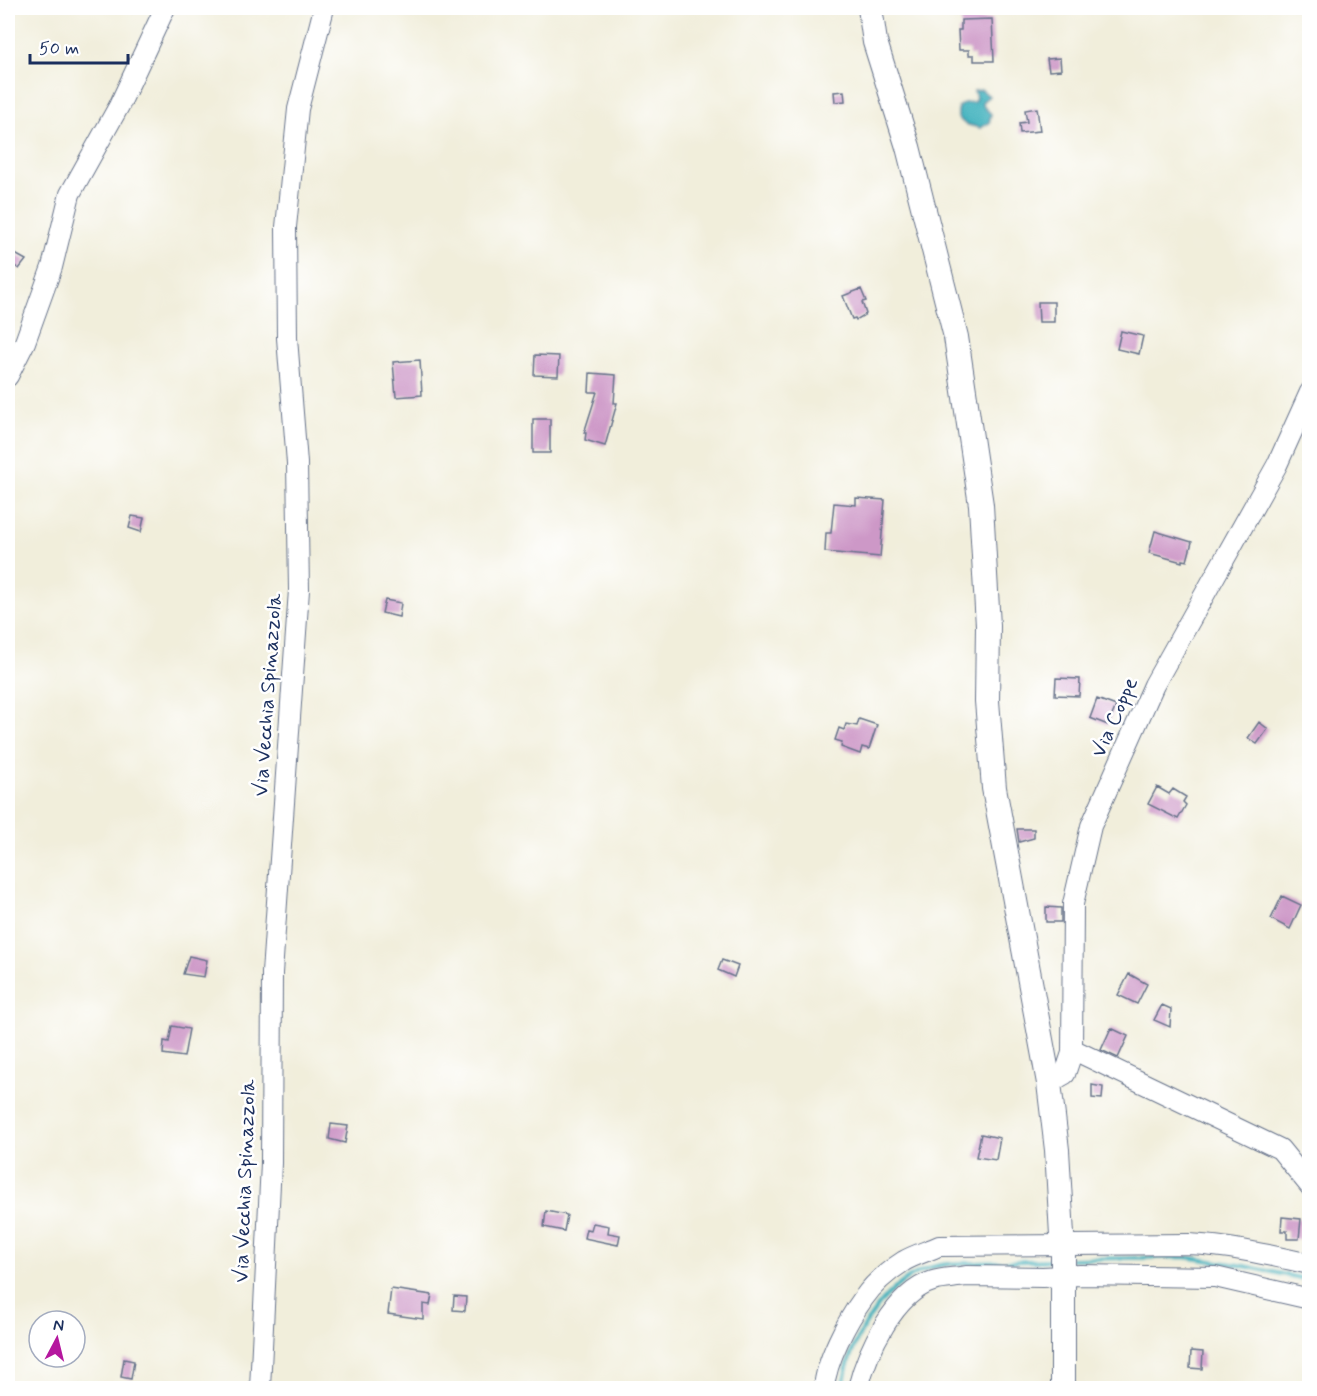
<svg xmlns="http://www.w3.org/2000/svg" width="1317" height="1396" font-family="Mynerve,sans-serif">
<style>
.water{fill:#43b2be;stroke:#2f708e;stroke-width:1.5}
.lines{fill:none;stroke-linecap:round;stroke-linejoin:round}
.stream{stroke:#43b2be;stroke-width:4}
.building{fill:#cd98c7}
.minor-casing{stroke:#66728a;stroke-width:22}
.major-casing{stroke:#66728a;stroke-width:26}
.minor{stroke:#fff;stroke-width:20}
.major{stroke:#fff;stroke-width:24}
.labels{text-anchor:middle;stroke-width:5;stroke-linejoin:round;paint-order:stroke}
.street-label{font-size:21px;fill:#1b2f5e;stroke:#fff}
</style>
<rect width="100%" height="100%" fill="#fff"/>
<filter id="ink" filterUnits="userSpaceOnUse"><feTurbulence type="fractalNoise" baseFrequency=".0167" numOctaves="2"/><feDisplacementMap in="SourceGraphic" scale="12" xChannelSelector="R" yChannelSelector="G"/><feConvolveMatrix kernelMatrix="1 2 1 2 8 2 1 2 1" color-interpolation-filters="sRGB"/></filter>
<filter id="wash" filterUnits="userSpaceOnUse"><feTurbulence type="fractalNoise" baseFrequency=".008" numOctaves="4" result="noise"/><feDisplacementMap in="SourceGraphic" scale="24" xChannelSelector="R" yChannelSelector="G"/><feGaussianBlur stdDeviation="1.35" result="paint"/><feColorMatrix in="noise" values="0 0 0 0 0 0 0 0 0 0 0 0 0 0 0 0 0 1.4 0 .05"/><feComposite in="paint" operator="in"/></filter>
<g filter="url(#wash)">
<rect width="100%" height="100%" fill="#f1eedb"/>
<path class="water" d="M 982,90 L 989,96 L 982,102 L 984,107 L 991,114 L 989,123 L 980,128 L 965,124 L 958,118 L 958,107 L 964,103 L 974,102 L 976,98 L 974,91 Z"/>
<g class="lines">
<path class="stream" d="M 1071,1259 L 1185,1257 L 1239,1265 L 1310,1280
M 843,1388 C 849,1342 880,1287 926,1269 C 941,1263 961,1263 976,1263 C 1002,1262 1028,1261 1054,1260"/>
</g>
<g id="blocks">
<path class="building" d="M 992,19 L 994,61 L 974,61 L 974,55 L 969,55 L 969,50 L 959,50 L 958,30 L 961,30 L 961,20 Z
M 1060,58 L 1061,70 L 1049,71 L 1047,59 Z
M 844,91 L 845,101 L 835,102 L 834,92 Z
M 1037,108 L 1040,131 L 1020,133 L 1019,123 L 1027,122 L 1025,110 Z
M 8,250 L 26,260 L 19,269 L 8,261 Z
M 861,289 L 866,301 L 862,302 L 866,314 L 856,320 L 855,318 L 852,319 L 843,296 Z
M 1038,302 L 1054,302 L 1054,322 L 1039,322 Z
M 1121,331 L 1143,336 L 1139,354 L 1117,349 Z
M 535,355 L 559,356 L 558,376 L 534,375 Z
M 420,360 L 422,395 L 396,397 L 393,362 Z
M 590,373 L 616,375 L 614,403 L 617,403 L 605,446 L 585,440 L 586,433 L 584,433 L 597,392 L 589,392 Z
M 533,419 L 550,419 L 550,453 L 533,453 Z
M 856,498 L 885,500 L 880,557 L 825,552 L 826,533 L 831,533 L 834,503 L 856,505 Z
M 132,516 L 144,518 L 141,532 L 129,528 Z
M 1155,531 L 1192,542 L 1187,561 L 1182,560 L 1182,562 L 1149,553 Z
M 385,600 L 401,603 L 399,617 L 382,613 Z
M 1056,678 L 1080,679 L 1079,696 L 1055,695 Z
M 1097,699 L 1116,706 L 1108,725 L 1090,718 Z
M 859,719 L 877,725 L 869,749 L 862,747 L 860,754 L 841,747 L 842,742 L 835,740 L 839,728 L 844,730 L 846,724 L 857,726 Z
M 1259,722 L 1268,729 L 1257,744 L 1248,738 Z
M 1157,787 L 1169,794 L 1173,789 L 1186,797 L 1183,802 L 1186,805 L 1178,819 L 1148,804 Z
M 1017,829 L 1034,829 L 1034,838 L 1019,842 Z
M 1282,896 L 1301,905 L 1290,929 L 1271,919 Z
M 1046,907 L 1061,908 L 1061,922 L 1046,922 Z
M 189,956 L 207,960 L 204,977 L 183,974 Z
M 722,960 L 738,966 L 734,977 L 718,970 Z
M 1129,974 L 1147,984 L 1137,1004 L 1118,995 Z
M 1162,1005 L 1171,1009 L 1170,1027 L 1154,1020 Z
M 172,1026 L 189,1029 L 184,1057 L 163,1054 L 164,1041 L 169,1042 Z
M 1111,1028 L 1128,1036 L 1118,1058 L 1101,1050 Z
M 1092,1085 L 1103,1087 L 1102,1099 L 1092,1098 Z
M 331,1124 L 348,1126 L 345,1143 L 329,1139 Z
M 981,1134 L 1000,1138 L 996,1160 L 976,1157 Z
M 546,1211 L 567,1215 L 564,1231 L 544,1227 Z
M 1282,1217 L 1301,1219 L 1299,1239 L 1287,1239 L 1287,1231 L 1281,1231 Z
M 593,1223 L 609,1226 L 608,1233 L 620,1235 L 618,1245 L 584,1238 L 586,1229 L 591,1230 Z
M 391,1289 L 432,1295 L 430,1305 L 423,1304 L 423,1319 L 388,1314 Z
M 454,1296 L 466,1297 L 465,1311 L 453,1310 Z
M 1191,1351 L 1203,1352 L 1202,1369 L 1190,1368 Z
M 124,1359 L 134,1361 L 131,1379 L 121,1377 Z"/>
</g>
</g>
<g filter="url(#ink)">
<use href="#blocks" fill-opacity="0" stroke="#66728a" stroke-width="1.5"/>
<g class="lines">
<g class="minor-casing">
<path id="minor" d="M 8,376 L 25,342 L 52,267 L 70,194 L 119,106 L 165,8
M 1072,1049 L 1280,1149 L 1310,1186
M 1049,1083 L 1065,1074 L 1072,1053 L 1073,904 L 1091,826 L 1154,685 L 1277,465 L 1310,392
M 260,1388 L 271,1163 L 272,973 L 299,590 L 297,463 L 287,338 L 286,227 L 298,109 L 324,8
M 824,1388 C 826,1361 847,1321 863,1299 C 873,1284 890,1270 904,1261 C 914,1255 928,1251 939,1246 L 1189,1244 C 1231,1246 1269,1255 1310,1264
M 858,1388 C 867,1352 894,1293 933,1281 C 943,1278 955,1278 966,1276 L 1043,1277 L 1080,1275 L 1215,1277 L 1310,1299"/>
</g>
<g class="major-casing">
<path id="major" d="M 870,8 L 875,42 L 908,147 L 956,337 L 981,505 L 988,626 L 987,701 L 994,788 L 1049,1083 L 1057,1150 L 1063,1252 L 1063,1388"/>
</g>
<use href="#minor" class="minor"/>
<use href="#major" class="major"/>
</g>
</g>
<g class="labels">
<g class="street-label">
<text transform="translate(267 695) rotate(-86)" y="7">Via Vecchia Spinazzola</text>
<text transform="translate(1114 717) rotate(-66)" y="7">Via Coppe</text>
<text transform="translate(244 1181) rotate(-88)" y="7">Via Vecchia Spinazzola</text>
</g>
</g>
<rect width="1317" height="1396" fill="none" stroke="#fff" stroke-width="30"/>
<g transform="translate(57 1339) rotate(7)"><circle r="28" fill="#ffffff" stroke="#a4acbf" stroke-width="1.5"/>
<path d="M0-4.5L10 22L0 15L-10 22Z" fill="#b5179e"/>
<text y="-9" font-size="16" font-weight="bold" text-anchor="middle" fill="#1b2f5e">N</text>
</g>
<path d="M30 54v9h98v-9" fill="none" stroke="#1b2f5e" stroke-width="3"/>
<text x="39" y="54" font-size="18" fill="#1b2f5e" stroke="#ffffff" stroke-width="4.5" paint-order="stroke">50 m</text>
</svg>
